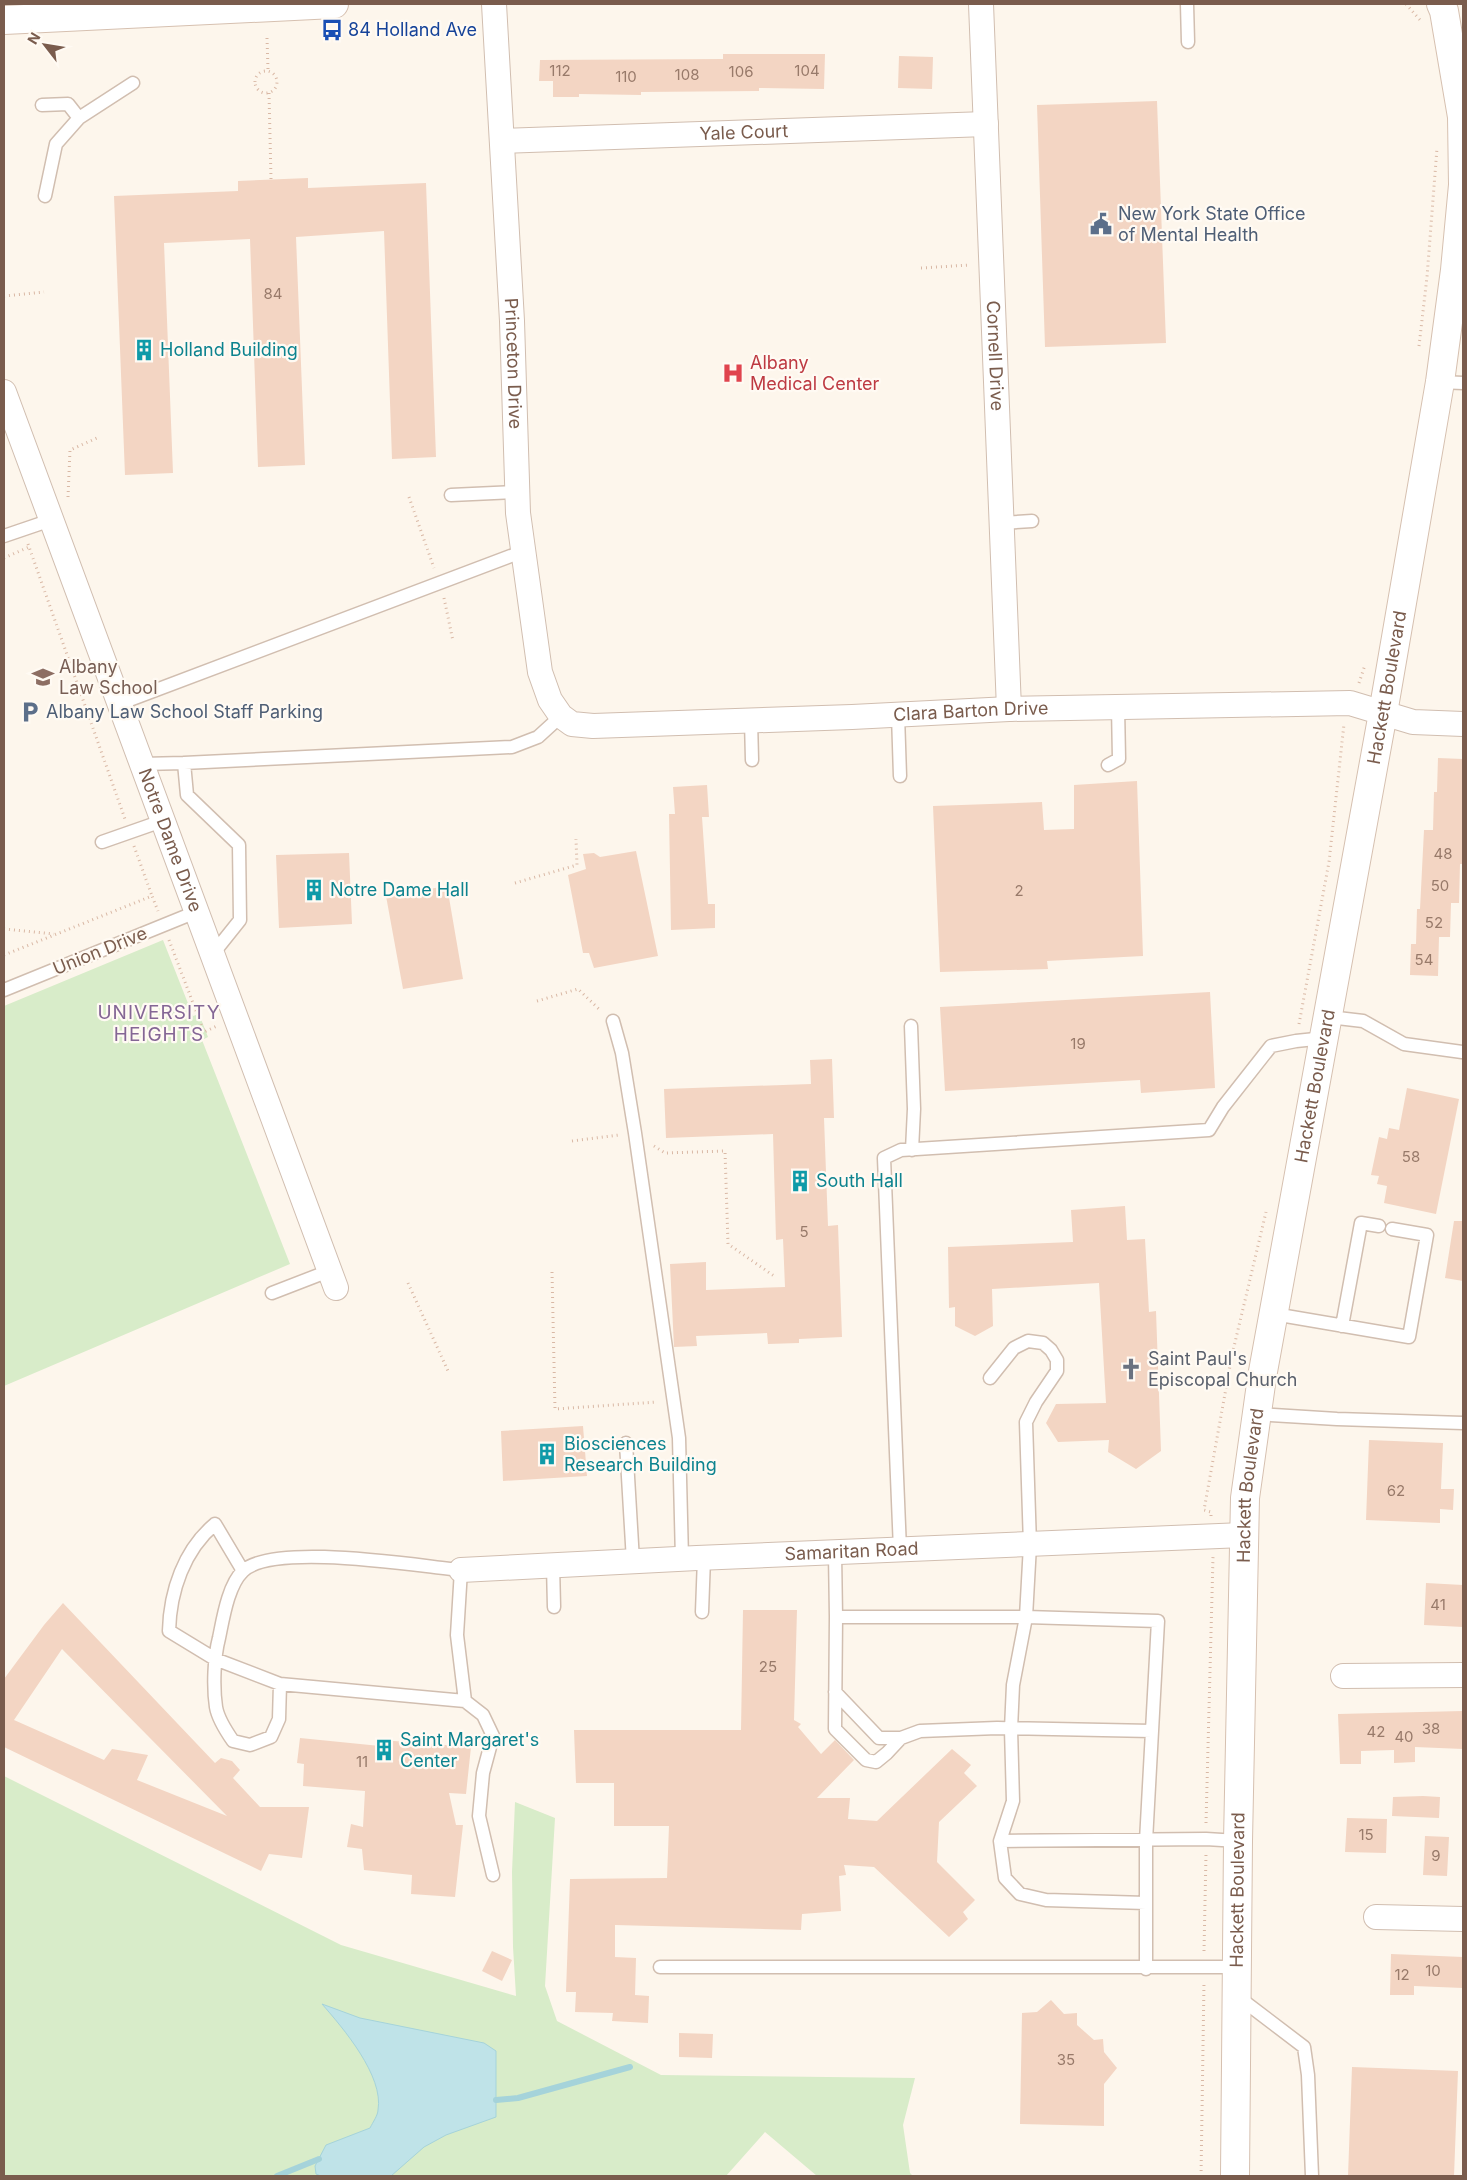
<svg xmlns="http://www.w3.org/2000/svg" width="1467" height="2180" font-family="Inter,sans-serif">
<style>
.green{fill:#d8ecc9}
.water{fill:#bfe3e8;stroke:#a5d3da}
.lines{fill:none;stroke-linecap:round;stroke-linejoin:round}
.stream{stroke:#a5d3da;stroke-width:6}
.building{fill:#f3d5c3;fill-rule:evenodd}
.lane-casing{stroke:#d1beb0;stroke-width:15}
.street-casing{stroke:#d1beb0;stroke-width:26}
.secondary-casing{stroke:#d6c0b0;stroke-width:30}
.path{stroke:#d9b8a5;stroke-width:3;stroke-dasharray:1 4;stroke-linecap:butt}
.lane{stroke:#fff;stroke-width:12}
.street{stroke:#fff;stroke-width:24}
.secondary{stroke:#fff;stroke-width:28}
.labels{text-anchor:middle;stroke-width:4.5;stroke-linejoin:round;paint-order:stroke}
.number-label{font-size:15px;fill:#987a6a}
.transit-label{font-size:18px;fill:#164399;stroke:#fffaf3;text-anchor:start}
.street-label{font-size:18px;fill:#7a5c4d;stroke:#fffaf3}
.service-label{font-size:18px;fill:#4e5e75;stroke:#fffaf3;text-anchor:start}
.culture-label{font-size:18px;fill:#0d838f;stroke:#fffaf3;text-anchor:start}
.health-label{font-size:18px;fill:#be3a42;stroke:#fffaf3;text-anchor:start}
.education-label{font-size:18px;fill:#785e54;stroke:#fffaf3;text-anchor:start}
.worship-label{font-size:18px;fill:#5b616d;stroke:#fffaf3;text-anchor:start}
.neighbourhood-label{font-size:19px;letter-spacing:1px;fill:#846695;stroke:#fffaf3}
</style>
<rect width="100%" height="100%" fill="#fdf6ec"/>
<path class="green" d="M 163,940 L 193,1016 L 199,1014 L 208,1037 L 202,1040 L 290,1264 L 4,1386 L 4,1006 Z
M 4,1776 L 341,1945 L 516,1996 L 513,1947 L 512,1872 L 515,1802 L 555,1818 L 545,1986 L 557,2021 L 661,2075 L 915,2078 L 903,2125 L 910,2173 L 913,2176 L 817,2176 L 765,2132 L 726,2176 L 4,2176 Z"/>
<path class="water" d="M 322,2004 L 360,2018 L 484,2043 L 496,2051 L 496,2117 L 446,2135 L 424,2147 L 391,2176 L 321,2176 L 316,2174 L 315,2166 L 326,2145 L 370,2128 C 373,2122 378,2115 378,2110 C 384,2076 343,2028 322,2004 Z"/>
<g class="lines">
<path class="stream" d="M 496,2100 L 518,2098 L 630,2067
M 277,2176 L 319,2159"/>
</g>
<path class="building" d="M 723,54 L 825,54 L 824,89 L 759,88 L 759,91 L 641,92 L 641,95 L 579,94 L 579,97 L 553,97 L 553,81 L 539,81 L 540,60 L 723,59 Z
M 899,56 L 933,57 L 932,89 L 898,88 Z
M 1157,101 L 1166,343 L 1045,347 L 1037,105 Z
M 308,178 L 308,188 L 426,183 L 436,457 L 392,459 L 384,231 L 296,237 L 305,465 L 258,467 L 250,239 L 164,243 L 173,473 L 125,475 L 114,196 L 238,191 L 238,181 Z
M 1438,758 L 1463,759 L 1463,864 L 1460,864 L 1459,903 L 1451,903 L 1450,937 L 1439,937 L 1438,976 L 1410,975 L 1411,944 L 1416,944 L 1417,909 L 1420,909 L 1424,830 L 1433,830 L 1434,792 L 1437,792 Z
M 1137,781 L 1143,956 L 1047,961 L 1048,969 L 940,972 L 933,806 L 1042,802 L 1044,830 L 1074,829 L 1074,785 Z
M 707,785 L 709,817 L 702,817 L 708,904 L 715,904 L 715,928 L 671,930 L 669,814 L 675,814 L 673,787 Z
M 636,851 L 658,956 L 594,968 L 589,953 L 583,953 L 568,875 L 586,869 L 583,854 L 594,853 L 600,857 Z
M 349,853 L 352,924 L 279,928 L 276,855 Z
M 447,886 L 463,979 L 403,989 L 386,896 Z
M 1210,992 L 1215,1088 L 1141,1093 L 1140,1080 L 945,1091 L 940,1007 Z
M 832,1059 L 834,1118 L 824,1118 L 828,1226 L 838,1225 L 842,1337 L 799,1339 L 799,1343 L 768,1344 L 767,1333 L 696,1336 L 697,1346 L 674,1347 L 670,1264 L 706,1262 L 706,1290 L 785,1287 L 783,1239 L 776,1240 L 773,1134 L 666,1138 L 664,1089 L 811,1084 L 810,1060 Z
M 1407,1088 L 1459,1099 L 1436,1214 L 1384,1203 L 1387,1186 L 1377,1184 L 1379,1176 L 1371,1175 L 1379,1137 L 1387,1139 L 1389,1128 L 1399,1130 Z
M 1125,1206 L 1127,1240 L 1145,1239 L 1149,1312 L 1156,1311 L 1161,1451 L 1136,1469 L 1108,1452 L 1109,1440 L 1058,1442 L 1046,1423 L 1056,1404 L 1106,1403 L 1099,1283 L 992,1289 L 993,1326 L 975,1336 L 955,1326 L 955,1307 L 949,1308 L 948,1247 L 1073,1242 L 1071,1210 Z
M 1454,1221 L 1463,1221 L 1463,1281 L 1445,1278 Z
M 583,1426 L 587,1476 L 503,1481 L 501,1431 Z
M 1369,1440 L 1443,1443 L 1441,1489 L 1454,1489 L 1453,1510 L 1440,1509 L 1440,1523 L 1366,1520 Z
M 1426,1583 L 1463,1585 L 1463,1627 L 1424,1625 Z
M 63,1603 L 215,1763 L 221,1758 L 232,1761 L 240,1770 L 233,1778 L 260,1807 L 309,1807 L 302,1858 L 269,1854 L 261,1871 L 4,1747 L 4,1679 L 44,1625 ZM 62,1649 L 147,1735 L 227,1816 L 137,1780 L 148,1755 L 112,1749 L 104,1760 L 14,1720 Z
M 743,1610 L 797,1610 L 794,1720 L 801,1724 L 798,1727 L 821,1754 L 835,1740 L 854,1760 L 817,1798 L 850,1798 L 848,1819 L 877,1821 L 952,1749 L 971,1765 L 964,1773 L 977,1786 L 939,1822 L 937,1862 L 975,1900 L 963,1912 L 968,1919 L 949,1937 L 874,1867 L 844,1865 L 846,1875 L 839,1876 L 841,1911 L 802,1914 L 801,1930 L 615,1925 L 615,1957 L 636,1958 L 635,1995 L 649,1996 L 648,2023 L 612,2021 L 613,2013 L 575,2012 L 576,1992 L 566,1992 L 570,1879 L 667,1878 L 669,1826 L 614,1826 L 614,1783 L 576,1783 L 574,1730 L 741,1730 Z
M 1463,1711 L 1463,1749 L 1415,1747 L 1415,1762 L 1394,1763 L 1394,1750 L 1361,1751 L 1361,1764 L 1340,1764 L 1338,1714 Z
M 300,1738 L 380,1746 L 381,1740 L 471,1747 L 466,1794 L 449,1793 L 456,1825 L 463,1825 L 455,1897 L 411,1894 L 412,1875 L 364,1870 L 362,1849 L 347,1847 L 351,1824 L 363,1827 L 365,1791 L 303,1786 L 304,1764 L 297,1763 Z
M 1423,1796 L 1440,1797 L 1439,1818 L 1392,1816 L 1393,1797 Z
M 1347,1818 L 1387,1819 L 1386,1853 L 1345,1852 Z
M 1425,1836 L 1449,1837 L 1447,1876 L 1423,1875 Z
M 492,1951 L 512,1960 L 502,1981 L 482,1971 Z
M 1391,1954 L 1463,1957 L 1463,1988 L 1414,1986 L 1414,1995 L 1390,1995 Z
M 1051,2000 L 1064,2014 L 1077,2013 L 1077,2025 L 1094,2040 L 1103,2039 L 1104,2052 L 1117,2068 L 1104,2084 L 1104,2126 L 1020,2124 L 1022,2013 L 1037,2012 Z
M 679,2033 L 713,2034 L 712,2058 L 679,2057 Z
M 1352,2067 L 1458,2071 L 1454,2176 L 1348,2176 Z"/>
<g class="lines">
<g class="lane-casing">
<path id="lane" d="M 1187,4 L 1188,42
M 42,105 L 68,104 L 79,118
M 45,196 L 56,144 L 79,118 L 133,83
M 1440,382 L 1463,383
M 451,495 L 518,492
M 1002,523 L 1032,521
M 4,536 L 51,520
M 119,704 L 524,551
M 898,715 L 900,776
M 751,720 L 752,760
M 184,763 L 187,795 L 239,845 L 240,920 L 212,955
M 142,764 L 184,763 L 512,747 L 538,737 L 561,716
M 1108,765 L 1119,759 L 1118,707
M 102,842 L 162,821
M 4,990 L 196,912
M 1329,1017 L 1363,1021 L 1404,1044 L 1462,1052
M 613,1021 L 622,1053 L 635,1133 L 679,1438 L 682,1559
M 911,1026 L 914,1109 L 912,1150
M 272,1293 L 329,1271
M 1274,1314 L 1409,1337 L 1427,1235 L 1392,1229
M 1342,1326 L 1361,1223 L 1379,1226
M 990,1378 L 1014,1348 L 1028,1341 L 1043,1343 L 1051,1350 L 1057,1360 L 1057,1371 L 1036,1402 L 1026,1422 L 1030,1545 L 1026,1617 L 1013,1685 L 1011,1729 L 1013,1801 L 1000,1841 L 1005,1878 L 1020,1894 L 1046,1900 L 1146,1903
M 1256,1414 L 1337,1419 L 1463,1423
M 626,1443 L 633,1561
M 900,1550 L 884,1158 L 901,1150 L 1209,1130 L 1223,1107 L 1271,1046 L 1296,1041 L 1325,1038
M 835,1553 L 836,1617 L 1026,1617 L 1158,1621 L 1146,1841 L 1146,1969
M 553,1565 L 554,1607
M 243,1571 L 215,1524 C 184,1550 170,1591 169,1631 L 215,1659 L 280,1684 L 465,1701 L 457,1635 L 461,1570 C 417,1566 274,1542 243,1571 C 228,1585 223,1619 219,1638 C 214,1657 213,1687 216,1707 C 218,1719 226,1731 233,1741 L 250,1745 L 271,1737 L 279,1719 L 280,1684
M 702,1612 L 704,1558
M 836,1617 L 835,1729 L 866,1760 L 876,1762 L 887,1753 L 901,1738 L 920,1731 L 997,1728 L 1152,1731
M 835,1692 L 879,1738 L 901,1738
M 465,1701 L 483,1715 L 493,1736 L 483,1773 L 479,1816 L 493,1875
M 1000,1841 L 1206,1839 L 1238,1841
M 660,1967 L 1237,1967
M 1237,1996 L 1304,2047 L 1308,2075 L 1312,2176"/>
</g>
<g class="street-casing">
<g id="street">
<path id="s1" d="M 494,4 L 512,321 L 518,513 L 540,672 L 550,700 L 561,716 L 572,724 L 593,726 L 852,717 L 1009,709 L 1350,703 L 1413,722 L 1463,724"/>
<path id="s2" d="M 981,4 L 1009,709"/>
<path id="s3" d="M 502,141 L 986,124"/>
<path id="s4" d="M 4,392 L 336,1288"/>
<path id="s5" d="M 461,1570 L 697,1558 L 1243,1535"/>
<path d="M 1343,1676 L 1463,1675"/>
<path d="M 1376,1917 L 1463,1919"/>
</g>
</g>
<g class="secondary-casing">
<g id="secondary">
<path d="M 4,20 L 334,4"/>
<path id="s6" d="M 1235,2176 L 1238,1841 L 1245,1498 L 1262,1377 L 1383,713 L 1440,382 L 1455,270 L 1463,185 L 1462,117 L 1444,11 L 1441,4"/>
</g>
</g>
<path class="path" d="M 1406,4 L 1420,20
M 267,38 L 268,70
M255 82a11 11 0 1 1 22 0a11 11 0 1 1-22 0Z
M 269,93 L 271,179
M 921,268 L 970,265
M 4,296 L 44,292
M 1419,346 L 1427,277 L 1437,148
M 68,497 L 70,450 L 97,438
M 409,497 L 434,568
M 28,544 L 125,819
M 4,558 L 29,547
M 444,598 L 453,641
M 1359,683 L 1365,665
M 134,846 L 152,896
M 515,883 L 577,865 L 576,839
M 4,929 L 54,934
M 169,940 L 204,1032 L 217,1026
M 4,955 L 152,896 L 158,911
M 537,1001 L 578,989 L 601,1011
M 1299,1024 L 1329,862 L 1344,724
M 572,1141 L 619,1135
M 654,1146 L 665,1153 L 725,1151 L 728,1244 L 774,1276
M 552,1272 L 555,1409 L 657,1402
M 408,1283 L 448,1371
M 1211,1516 L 1211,1512 L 1204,1510 L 1232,1355 L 1266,1212
M 1206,1823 L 1213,1557
M 1204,1951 L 1206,1854
M 1201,2176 L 1204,1982"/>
<use href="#lane" class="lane"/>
<use href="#street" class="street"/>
<use href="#secondary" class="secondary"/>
</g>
<defs>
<g id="bus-bare" transform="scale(1.725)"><path d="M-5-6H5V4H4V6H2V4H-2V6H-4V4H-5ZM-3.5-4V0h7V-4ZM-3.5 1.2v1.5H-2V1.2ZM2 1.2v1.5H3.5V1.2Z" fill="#1a4fb4" stroke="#fffaf3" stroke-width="2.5" paint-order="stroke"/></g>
<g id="civic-bare" transform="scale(1.725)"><path d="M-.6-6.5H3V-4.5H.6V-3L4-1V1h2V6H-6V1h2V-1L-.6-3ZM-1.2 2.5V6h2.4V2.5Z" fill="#5c6f8a" stroke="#fffaf3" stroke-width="2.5" paint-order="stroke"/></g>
<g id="building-bare" transform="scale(1.725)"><path d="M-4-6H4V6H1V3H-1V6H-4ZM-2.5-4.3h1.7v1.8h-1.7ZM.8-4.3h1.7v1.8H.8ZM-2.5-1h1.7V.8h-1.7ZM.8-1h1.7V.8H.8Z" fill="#0f9aa8" stroke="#fffaf3" stroke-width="2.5" paint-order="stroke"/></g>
<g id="hospital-bare" transform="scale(1.725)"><path d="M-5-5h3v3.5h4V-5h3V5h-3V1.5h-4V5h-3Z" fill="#e0444e" stroke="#fffaf3" stroke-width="2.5" paint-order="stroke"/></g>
<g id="university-bare" transform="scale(1.725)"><path d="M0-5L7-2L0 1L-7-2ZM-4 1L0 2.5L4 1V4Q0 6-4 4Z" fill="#8d6e63" stroke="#fffaf3" stroke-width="2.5" paint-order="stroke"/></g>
<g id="parking-bare" transform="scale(1.725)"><path d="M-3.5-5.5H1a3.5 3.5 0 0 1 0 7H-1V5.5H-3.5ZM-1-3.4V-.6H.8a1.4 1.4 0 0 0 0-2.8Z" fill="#5c6f8a" stroke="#fffaf3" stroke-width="2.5" paint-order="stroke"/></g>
<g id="church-bare" transform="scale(1.725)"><path d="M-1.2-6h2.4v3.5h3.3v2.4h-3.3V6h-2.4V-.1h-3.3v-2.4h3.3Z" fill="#6b7280" stroke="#fffaf3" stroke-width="2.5" paint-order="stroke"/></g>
</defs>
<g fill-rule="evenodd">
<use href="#bus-bare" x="332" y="30"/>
<use href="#civic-bare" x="1101" y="224"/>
<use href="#building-bare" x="144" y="350"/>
<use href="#hospital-bare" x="733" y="373"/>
<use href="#university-bare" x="43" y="677"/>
<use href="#parking-bare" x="30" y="712"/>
<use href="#building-bare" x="314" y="890"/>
<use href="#building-bare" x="800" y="1181"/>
<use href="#church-bare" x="1131" y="1369"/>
<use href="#building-bare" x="547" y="1454"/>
<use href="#building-bare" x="384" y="1750"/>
</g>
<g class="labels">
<g class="number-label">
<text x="560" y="76">112</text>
<text x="807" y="76">104</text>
<text x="741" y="77">106</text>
<text x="687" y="80">108</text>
<text x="626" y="82">110</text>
<text x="273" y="299">84</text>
<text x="1443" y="859">48</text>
<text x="1440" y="891">50</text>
<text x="1019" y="896">2</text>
<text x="1434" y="928">52</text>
<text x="1424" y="965">54</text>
<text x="1078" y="1049">19</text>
<text x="1411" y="1162">58</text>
<text x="804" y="1237">5</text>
<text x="1396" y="1496">62</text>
<text x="1438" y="1610">41</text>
<text x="768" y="1672">25</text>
<text x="1431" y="1734">38</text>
<text x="1376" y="1737">42</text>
<text x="1404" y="1742">40</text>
<text x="362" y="1767">11</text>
<text x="1366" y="1840">15</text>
<text x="1436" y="1861">9</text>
<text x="1433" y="1976">10</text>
<text x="1402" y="1980">12</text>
<text x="1066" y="2065">35</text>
</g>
<g class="transit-label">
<text x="348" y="36">84 Holland Ave</text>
</g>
<g class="street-label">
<text dy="6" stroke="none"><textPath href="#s3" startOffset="242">Yale Court</textPath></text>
<text dy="6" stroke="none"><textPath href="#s2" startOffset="352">Cornell Drive</textPath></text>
<text dy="6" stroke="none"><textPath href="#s1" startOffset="360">Princeton Drive</textPath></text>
<text dy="6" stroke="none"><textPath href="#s6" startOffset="1501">Hackett Boulevard</textPath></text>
<text dy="6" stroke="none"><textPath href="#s1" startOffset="1132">Clara Barton Drive</textPath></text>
<text dy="6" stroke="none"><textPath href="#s4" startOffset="478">Notre Dame Drive</textPath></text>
<text transform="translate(100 951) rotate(-22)" y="6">Union Drive</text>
<text dy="6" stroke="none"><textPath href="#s6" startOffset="1096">Hackett Boulevard</textPath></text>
<text dy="6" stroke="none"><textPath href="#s6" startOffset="691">Hackett Boulevard</textPath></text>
<text dy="6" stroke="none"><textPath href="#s5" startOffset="391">Samaritan Road</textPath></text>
<text dy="6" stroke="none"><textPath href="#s6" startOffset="286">Hackett Boulevard</textPath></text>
</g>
<g class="service-label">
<text x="1118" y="220">New York State Office<tspan x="1118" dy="21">of Mental Health</tspan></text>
<text x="46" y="718">Albany Law School Staff Parking</text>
</g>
<g class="culture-label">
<text x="160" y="356">Holland Building</text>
<text x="330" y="896">Notre Dame Hall</text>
<text x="816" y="1187">South Hall</text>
<text x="564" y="1450">Biosciences<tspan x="564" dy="21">Research Building</tspan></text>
<text x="400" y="1746">Saint Margaret's<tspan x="400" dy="21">Center</tspan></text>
</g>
<g class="health-label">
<text x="750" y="369">Albany<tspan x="750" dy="21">Medical Center</tspan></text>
</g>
<g class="education-label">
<text x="59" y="673">Albany<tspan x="59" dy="21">Law School</tspan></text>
</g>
<g class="worship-label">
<text x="1148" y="1365">Saint Paul's<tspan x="1148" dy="21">Episcopal Church</tspan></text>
</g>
<g class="neighbourhood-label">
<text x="159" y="1019">UNIVERSITY<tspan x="159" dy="22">HEIGHTS</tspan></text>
</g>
</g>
<rect width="1467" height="2180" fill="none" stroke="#7a5c4d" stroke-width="10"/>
<g transform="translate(45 45) rotate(301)" stroke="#fffaf3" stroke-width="4" paint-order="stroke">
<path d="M0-4L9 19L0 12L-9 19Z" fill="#7a5c4d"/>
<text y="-8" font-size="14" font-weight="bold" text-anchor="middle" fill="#7a5c4d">N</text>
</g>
</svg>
